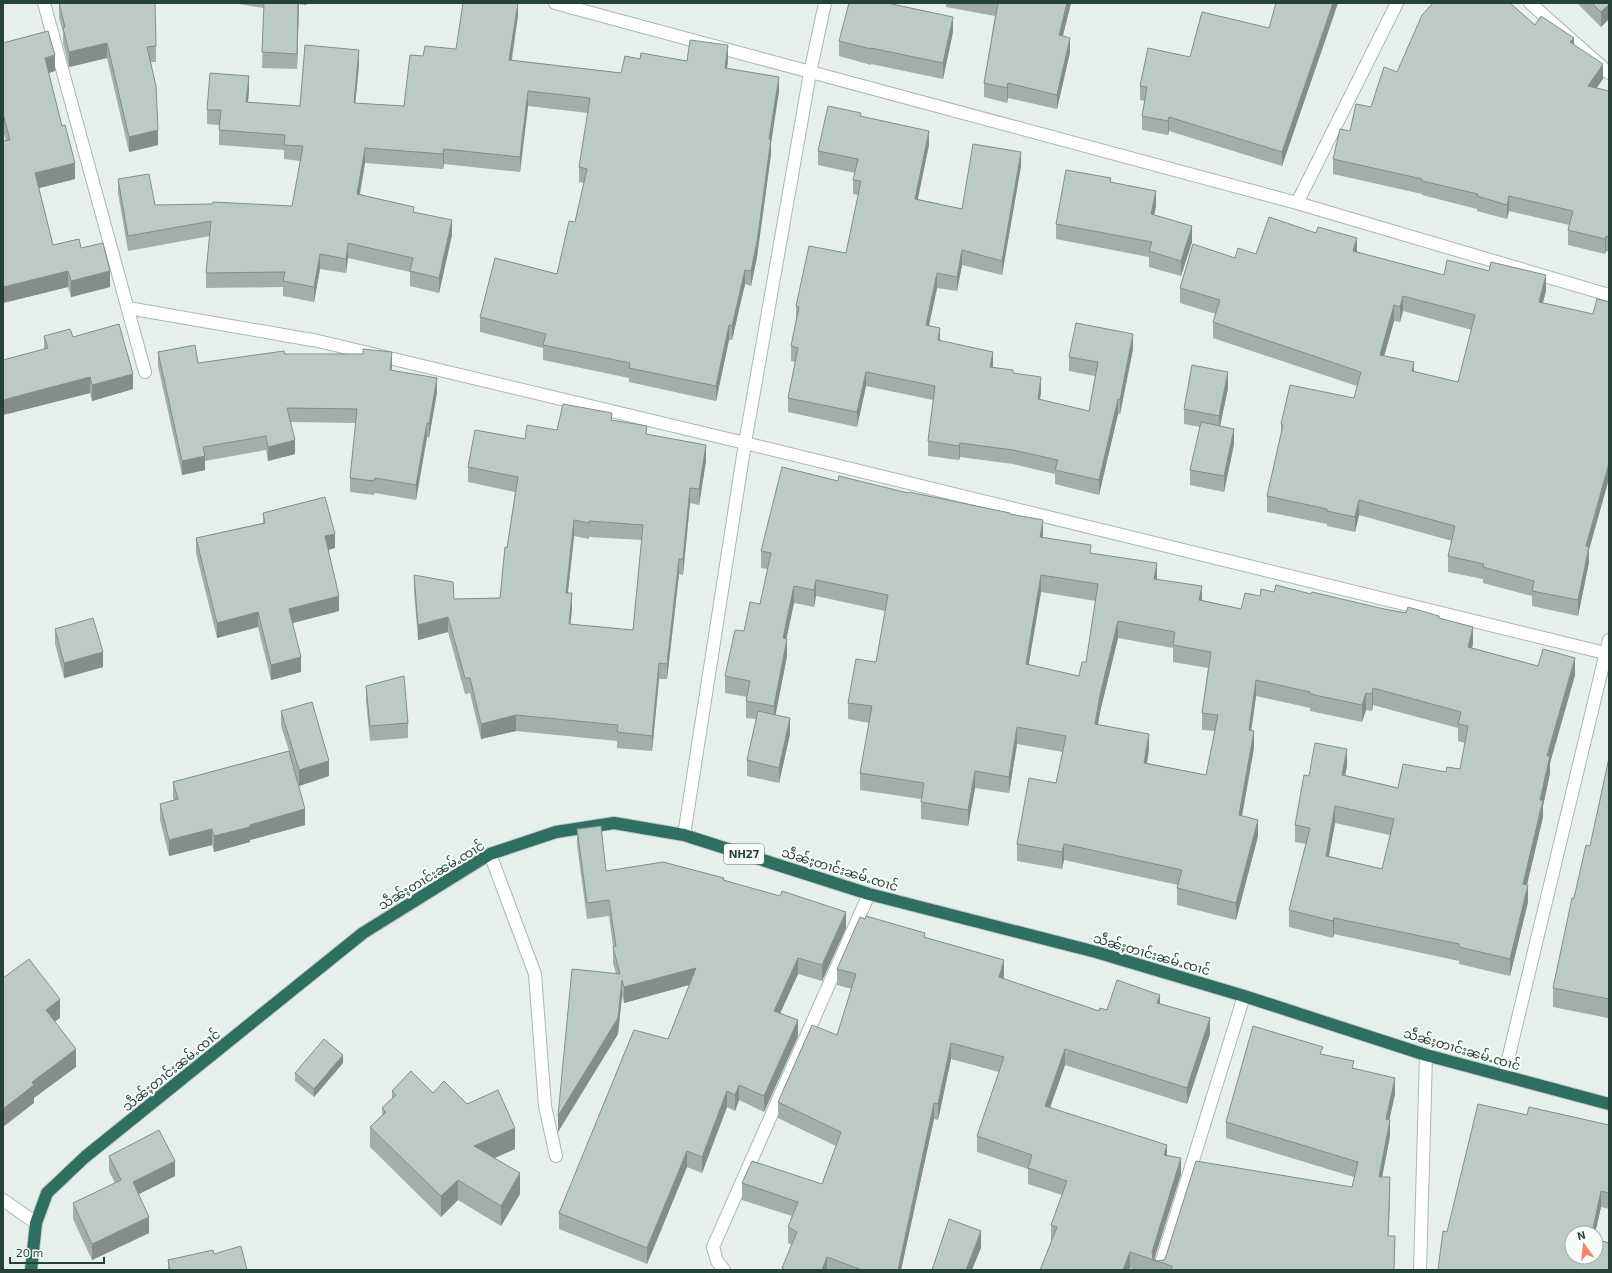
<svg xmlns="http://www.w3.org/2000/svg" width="1612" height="1273" font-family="'Exo 2','Noto Sans Myanmar',sans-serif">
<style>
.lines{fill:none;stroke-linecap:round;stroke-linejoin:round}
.street-casing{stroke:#a8b8b2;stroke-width:14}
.highway-casing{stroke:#c2cac8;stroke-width:14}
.street{stroke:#fff;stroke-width:12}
.highway{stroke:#2f6f62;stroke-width:12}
.wall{fill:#a1aea9;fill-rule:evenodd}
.shaded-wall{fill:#838d89}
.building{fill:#bbcac4;stroke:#838d89;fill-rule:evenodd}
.labels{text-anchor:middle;stroke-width:4;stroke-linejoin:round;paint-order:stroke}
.shield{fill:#f7fbf9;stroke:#637a73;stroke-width:1}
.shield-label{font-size:12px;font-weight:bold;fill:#24423a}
.street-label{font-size:13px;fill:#24423a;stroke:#f7fbf9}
</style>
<rect width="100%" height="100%" fill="#e6efeb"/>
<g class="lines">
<g class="street-casing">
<path id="street" d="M 44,3 L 145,372
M 555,3 L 573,8
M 570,3 L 573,8 L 1297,203 L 1609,295
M 1530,3 L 1609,73
M 1297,203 L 1397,3
M 128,308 L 318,341 L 745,443 L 1609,654
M 684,835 L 745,443 L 810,73 L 825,3
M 490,854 L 535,974 L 545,1106 L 556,1156
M 1504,1076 L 1609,640
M 3,1200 L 36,1223
M 724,1270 L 717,1261 L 713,1247 L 869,894
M 1159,1270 L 1244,996
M 1420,1270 L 1426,1055"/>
</g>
<g class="highway-casing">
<path id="highway" d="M 31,1270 L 36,1223 L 47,1193 L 85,1157 L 363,933 L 490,854 L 556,832 L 614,823 L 684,835 L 869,894 L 1096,952 L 1244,996 L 1426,1055 L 1609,1104"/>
</g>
<use href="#street" class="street"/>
<use href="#highway" class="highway"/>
</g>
<path class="wall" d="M 59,3 L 156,46 L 156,62 L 151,62 L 158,145 L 129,152 L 107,58 L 69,67 L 63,43 L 63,32 L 59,18 Z
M 232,3 L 311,3 L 304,5 L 299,4 L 297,69 L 262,68 L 264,8 Z
M 518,3 L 518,15 L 512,60 L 621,73 L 640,59 L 687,61 L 728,60 L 727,69 L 779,91 L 771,143 L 771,154 L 757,257 L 751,286 L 745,284 L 732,340 L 729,340 L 716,401 L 629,382 L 629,378 L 543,360 L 543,348 L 480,332 L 480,317 L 557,274 L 575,222 L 584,183 L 579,182 L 579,167 L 588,113 L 528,106 L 520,172 L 444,164 L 443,169 L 365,163 L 360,194 L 414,212 L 452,235 L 439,293 L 410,286 L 410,272 L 348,258 L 346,273 L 320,269 L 314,302 L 283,296 L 283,287 L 206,288 L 206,273 L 210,236 L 128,251 L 118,193 L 118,179 L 155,205 L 292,206 L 300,161 L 284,159 L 284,150 L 219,145 L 219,125 L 207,124 L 207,110 L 249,91 L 248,102 L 300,106 L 359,65 L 355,103 L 404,106 L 423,56 L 456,49 Z
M 946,3 L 1071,3 L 1063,36 L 1070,52 L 1057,109 L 1008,98 L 1007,103 L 984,97 L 984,83 L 995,16 L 946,7 Z
M 1338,3 L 1282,166 L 1169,131 L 1168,135 L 1142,130 L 1142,116 L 1145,101 L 1140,100 L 1140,86 L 1190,57 Z
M 1577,3 L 1609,3 L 1609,19 L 1601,27 Z
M 890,4 L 953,32 L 943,79 L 871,64 L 871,65 L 839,56 L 839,41 Z
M 1535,25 L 1574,44 L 1603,79 L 1596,88 L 1609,91 L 1609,252 L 1606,251 L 1605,254 L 1568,245 L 1568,230 L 1569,225 L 1509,211 L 1507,219 L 1477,211 L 1477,209 L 1422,195 L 1422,194 L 1333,174 L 1333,159 L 1350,131 L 1371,107 Z
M 3,43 L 55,71 L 48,73 L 75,179 L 39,188 L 53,245 L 81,248 L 110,287 L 71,297 L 68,287 L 3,303 L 3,141 L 6,141 L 3,130 Z
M 861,117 L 929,145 L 917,199 L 962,209 L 1021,166 L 1002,275 L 962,265 L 957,291 L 937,288 L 929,326 L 940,340 L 993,367 L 1013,373 L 1041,391 L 1040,400 L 1089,411 L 1095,376 L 1069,371 L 1069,357 L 1133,349 L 1120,414 L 1118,414 L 1099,495 L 1055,484 L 1055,474 L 1013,464 L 960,457 L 959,460 L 928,456 L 928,441 L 933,400 L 866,386 L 857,427 L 788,412 L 788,398 L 795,362 L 791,361 L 791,346 L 796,320 L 796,306 L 846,253 L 858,195 L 853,194 L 853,180 L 855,173 L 818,165 L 818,151 Z
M 1111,182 L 1156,206 L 1154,215 L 1192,242 L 1181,276 L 1149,267 L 1149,257 L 1056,239 L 1056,224 Z
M 1357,252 L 1444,275 L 1546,291 L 1543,302 L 1589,550 L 1589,562 L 1578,616 L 1532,606 L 1532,596 L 1483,583 L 1483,579 L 1448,572 L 1448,556 L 1452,541 L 1359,515 L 1355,532 L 1327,526 L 1327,524 L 1267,512 L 1267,496 L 1281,436 L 1281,424 L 1354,398 L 1357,386 L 1213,338 L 1213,322 L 1216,314 L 1180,303 L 1180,288 L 1235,258 L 1256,254 ZM 1403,311 L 1472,330 L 1458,382 L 1414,372 L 1384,356 L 1394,321 L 1400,322 Z
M 44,336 L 73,337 L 133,389 L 92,401 L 90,393 L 3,415 L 3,360 L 44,349 Z
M 158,352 L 198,363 L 285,354 L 392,366 L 391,370 L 437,392 L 429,438 L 427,437 L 416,500 L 375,493 L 374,495 L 350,492 L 350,478 L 356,423 L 291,422 L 295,454 L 268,461 L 266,450 L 205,461 L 205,470 L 182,475 L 158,366 Z
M 1228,388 L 1220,426 L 1234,444 L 1224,492 L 1190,485 L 1190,470 L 1200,427 L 1184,424 L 1184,409 Z
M 612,420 L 647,435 L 706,461 L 699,505 L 690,503 L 683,575 L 679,574 L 667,679 L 659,679 L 652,751 L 617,748 L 617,741 L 516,731 L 481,739 L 470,693 L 465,694 L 448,632 L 418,640 L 414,591 L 414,575 L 454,599 L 500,598 L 507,548 L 515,492 L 468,482 L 468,467 L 525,439 L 557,430 ZM 574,536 L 589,539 L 589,537 L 642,540 L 633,630 L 570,624 L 572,609 L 568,593 Z
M 838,481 L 908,493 L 1010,514 L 1043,538 L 1091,553 L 1157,579 L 1202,600 L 1241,609 L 1260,596 L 1274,592 L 1311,594 L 1384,609 L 1439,618 L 1473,644 L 1472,648 L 1538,666 L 1575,675 L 1550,763 L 1550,773 L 1543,806 L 1543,817 L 1527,885 L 1528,902 L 1510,976 L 1459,964 L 1459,961 L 1334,934 L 1333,938 L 1289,927 L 1289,910 L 1306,844 L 1295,842 L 1295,825 L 1309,776 L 1347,766 L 1345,775 L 1398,788 L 1446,772 L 1460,769 L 1465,743 L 1458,741 L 1458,728 L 1373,705 L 1372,711 L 1366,710 L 1362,722 L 1310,711 L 1310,708 L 1256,696 L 1251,730 L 1254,748 L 1242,816 L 1258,836 L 1236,920 L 1177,905 L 1177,888 L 1178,885 L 1064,860 L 1062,869 L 1017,861 L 1017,844 L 1056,783 L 1063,752 L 1017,744 L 1009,793 L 975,788 L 968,826 L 921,819 L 921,799 L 860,790 L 860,773 L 869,723 L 848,719 L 848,703 L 876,662 L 885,611 L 816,596 L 814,607 L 794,603 L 786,639 L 787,656 L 775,715 L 790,734 L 779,783 L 747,776 L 747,760 L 756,719 L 746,718 L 746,701 L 747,697 L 725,693 L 725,676 L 744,631 L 760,604 L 768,569 L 761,568 L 761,551 ZM 1041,592 L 1096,601 L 1086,662 L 1079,676 L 1028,665 ZM 1118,638 L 1173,648 L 1173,662 L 1208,668 L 1202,713 L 1202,730 L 1215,731 L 1206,775 L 1147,763 L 1149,750 L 1098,725 L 1100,712 ZM 1335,823 L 1390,835 L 1382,869 L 1329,856 Z
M 263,513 L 335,548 L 328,550 L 339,611 L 293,623 L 301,672 L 271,680 L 258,627 L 217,638 L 196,553 L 196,538 L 263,523 Z
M 55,629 L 103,667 L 64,678 L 55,644 Z
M 366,686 L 408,723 L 408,738 L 370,741 L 366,702 Z
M 281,711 L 329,776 L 299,786 L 295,773 L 305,825 L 250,840 L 250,842 L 214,852 L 212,845 L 169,856 L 160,820 L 160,804 L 174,800 L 173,798 L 173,782 L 289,751 L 281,726 Z
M 1609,758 L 1609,1033 L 1608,1033 L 1608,1018 L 1553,1007 L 1553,988 L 1574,898 L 1590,846 Z
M 577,829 L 606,871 L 724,880 L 846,928 L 822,981 L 798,974 L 780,1013 L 798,1036 L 764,1112 L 739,1100 L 735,1111 L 727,1107 L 702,1173 L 687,1167 L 647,1264 L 559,1229 L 559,1213 L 668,1039 L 689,985 L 624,1003 L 622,996 L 618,1034 L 558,1132 L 616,974 L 613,963 L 613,947 L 609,916 L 587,919 L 577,845 Z
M 925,937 L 1004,976 L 1003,979 L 1099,1011 L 1160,1004 L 1210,1034 L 1187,1104 L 1065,1065 L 1050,1107 L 1167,1156 L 1181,1174 L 1154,1259 L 1157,1261 L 1164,1260 L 1352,1187 L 1354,1177 L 1226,1138 L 1226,1122 L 1323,1054 L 1354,1068 L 1395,1094 L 1389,1120 L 1390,1136 L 1382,1177 L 1390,1193 L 1388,1236 L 1395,1252 L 1394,1270 L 1136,1270 L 1051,1241 L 1051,1225 L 1062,1195 L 1028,1184 L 1028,1169 L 977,1152 L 977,1136 L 999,1072 L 951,1059 L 938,1120 L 934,1119 L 901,1270 L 782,1270 L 782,1268 L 792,1245 L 788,1243 L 788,1227 L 792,1216 L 742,1200 L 742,1183 L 822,1184 L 836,1146 L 778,1118 L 778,1102 L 837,1035 L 852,989 L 837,985 L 837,969 Z
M 343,1063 L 314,1097 L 295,1081 L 295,1073 Z
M 392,1091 L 433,1093 L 467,1104 L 515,1149 L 494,1158 L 520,1194 L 501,1226 L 458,1200 L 441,1217 L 370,1147 L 370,1127 L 382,1115 L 382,1108 L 392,1098 Z
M 1527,1115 L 1609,1125 L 1609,1209 L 1601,1207 L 1595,1233 L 1447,1232 Z
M 109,1156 L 175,1176 L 139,1194 L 149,1233 L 92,1260 L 73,1219 L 73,1203 L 115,1183 L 109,1171 Z
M 214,1254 L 247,1270 L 168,1270 L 168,1260 Z"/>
<path class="shaded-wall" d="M 298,3 L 299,3 L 297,69 L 297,54 Z
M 304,3 L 311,3 L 304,5 Z
M 518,3 L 518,15 L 509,75 L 509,60 Z
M 1067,3 L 1071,3 L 1059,50 L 1059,35 Z
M 1333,3 L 1338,3 L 1282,166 L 1282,152 Z
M 1609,4 L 1609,19 L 1601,27 L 1601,12 Z
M 953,17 L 953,32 L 943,79 L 943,63 Z
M 1070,38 L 1070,52 L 1057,109 L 1057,95 Z
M 1574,38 L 1574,53 L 1570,42 Z
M 107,43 L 107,58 L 69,67 L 69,52 Z
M 728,45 L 728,60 L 725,83 L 725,68 Z
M 359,50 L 359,65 L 354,117 L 354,103 Z
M 55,55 L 55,71 L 45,74 L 45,58 Z
M 1603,64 L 1603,79 L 1588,101 L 1588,86 Z
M 249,76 L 249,91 L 246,116 L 246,102 Z
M 779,77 L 779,91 L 771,143 L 771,154 L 757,257 L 751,286 L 751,271 L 769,139 Z
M 1008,83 L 1008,98 L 1007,103 L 1007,88 Z
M 528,91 L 528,106 L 520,172 L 520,157 Z
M 1169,117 L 1169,131 L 1168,135 L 1168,121 Z
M 158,130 L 158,145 L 129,152 L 129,137 Z
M 929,131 L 929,145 L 915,213 L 915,199 Z
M 365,148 L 365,163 L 357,209 L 357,194 Z
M 444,149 L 444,164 L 443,169 L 443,154 Z
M 1021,152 L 1021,166 L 1002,275 L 1002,261 Z
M 75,163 L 75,179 L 35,189 L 35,173 Z
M 1156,191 L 1156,206 L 1151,229 L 1151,214 Z
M 1509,196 L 1509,211 L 1507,219 L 1507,205 Z
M 452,220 L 452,235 L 439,293 L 439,278 Z
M 1192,226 L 1192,242 L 1181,276 L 1181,261 Z
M 1606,236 L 1606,251 L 1605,254 L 1605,239 Z
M 1357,238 L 1357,254 L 1353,251 Z
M 348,243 L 348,258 L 346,273 L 346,259 Z
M 962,250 L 962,265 L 957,291 L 957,277 Z
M 320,254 L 320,269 L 314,302 L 314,287 Z
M 745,270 L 745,284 L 732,340 L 732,326 Z
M 68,271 L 68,287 L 3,303 L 3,287 Z
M 110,271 L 110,287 L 71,297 L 71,281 Z
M 937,273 L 937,288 L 926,339 L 926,325 Z
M 1546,275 L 1546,291 L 1539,317 L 1539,302 Z
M 1403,296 L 1403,311 L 1400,322 L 1400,307 Z
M 1394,305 L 1394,321 L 1380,371 L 1380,355 Z
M 729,325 L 729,340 L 716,401 L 716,386 Z
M 940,328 L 940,342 L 938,340 Z
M 1133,334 L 1133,349 L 1120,414 L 1120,400 Z
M 392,352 L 392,366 L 390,384 L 390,370 Z
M 993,352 L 993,366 L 990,381 L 990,367 Z
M 1414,362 L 1414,378 L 1412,371 Z
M 866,372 L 866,386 L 857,427 L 857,412 Z
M 1228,372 L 1228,388 L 1219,431 L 1219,416 Z
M 133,374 L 133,389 L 92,401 L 92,385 Z
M 90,377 L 90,393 L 3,415 L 3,400 Z
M 1041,377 L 1041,391 L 1038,413 L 1038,399 Z
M 437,378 L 437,392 L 429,438 L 429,424 Z
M 1118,399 L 1118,414 L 1099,495 L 1099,480 Z
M 427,423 L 427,437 L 416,500 L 416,485 Z
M 1234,429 L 1234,444 L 1224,492 L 1224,476 Z
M 295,440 L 295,454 L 268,461 L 268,447 Z
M 960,443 L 960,457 L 959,460 L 959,446 Z
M 706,445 L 706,461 L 699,505 L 699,489 Z
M 205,456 L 205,470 L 182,475 L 182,461 Z
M 1609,463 L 1609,479 L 1589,550 L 1589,562 L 1578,616 L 1578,600 L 1586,546 Z
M 690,488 L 690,503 L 683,575 L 683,559 Z
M 1359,500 L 1359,515 L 1355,532 L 1355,517 Z
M 574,520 L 574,536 L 566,608 L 566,593 Z
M 1043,520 L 1043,537 L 1040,554 L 1040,537 Z
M 335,534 L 335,548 L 325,551 L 325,536 Z
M 679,559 L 679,574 L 667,679 L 667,664 Z
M 1157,563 L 1157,580 L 1154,579 Z
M 1041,575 L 1041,592 L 1026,681 L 1026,664 Z
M 816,580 L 816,596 L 814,607 L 814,590 Z
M 794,586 L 794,603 L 783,655 L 783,638 Z
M 1202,586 L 1202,603 L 1199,600 Z
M 572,593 L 572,609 L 569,639 L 569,624 Z
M 339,596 L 339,611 L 289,624 L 289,609 Z
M 258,612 L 258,627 L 217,638 L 217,623 Z
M 448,617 L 448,632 L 418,640 L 418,625 Z
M 1118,621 L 1118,638 L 1100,712 L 1095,741 L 1095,724 L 1100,695 Z
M 1473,627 L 1473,644 L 1468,664 L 1468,647 Z
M 787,639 L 787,656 L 774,723 L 774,706 Z
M 103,652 L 103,667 L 64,678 L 64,663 Z
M 301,657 L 301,672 L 271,680 L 271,665 Z
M 1575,658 L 1575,675 L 1550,763 L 1550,773 L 1543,806 L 1543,817 L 1523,901 L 1523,884 L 1540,800 L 1547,756 Z
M 659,663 L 659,679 L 652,751 L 652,736 Z
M 1256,680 L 1256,696 L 1249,747 L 1249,730 Z
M 1373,688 L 1373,705 L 1372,711 L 1372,694 Z
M 1366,693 L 1366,710 L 1362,722 L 1362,705 Z
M 516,715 L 516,731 L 481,739 L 481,724 Z
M 790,718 L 790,734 L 779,783 L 779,768 Z
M 1017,727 L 1017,744 L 1009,793 L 1009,777 Z
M 1254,731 L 1254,748 L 1239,832 L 1239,815 Z
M 1149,734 L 1149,750 L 1144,779 L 1144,763 Z
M 1347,749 L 1347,766 L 1342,791 L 1342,775 Z
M 329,761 L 329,776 L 299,786 L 299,770 Z
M 975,771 L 975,788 L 968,826 L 968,810 Z
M 1335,806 L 1335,823 L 1326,872 L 1326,856 Z
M 305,809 L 305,825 L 250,840 L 250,842 L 214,852 L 214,836 L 250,825 Z
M 1258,820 L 1258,836 L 1236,920 L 1236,903 Z
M 212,829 L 212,845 L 169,856 L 169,840 Z
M 1064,844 L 1064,860 L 1062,869 L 1062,852 Z
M 1528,885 L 1528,902 L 1510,976 L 1510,959 Z
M 846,912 L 846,928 L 822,981 L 822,965 Z
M 1334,918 L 1334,934 L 1333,938 L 1333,921 Z
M 798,958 L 798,974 L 774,1027 L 774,1011 Z
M 1004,960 L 1004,976 L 999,993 L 999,977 Z
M 696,968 L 696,983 L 624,1003 L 624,987 Z
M 622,980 L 622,996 L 618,1034 L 558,1132 L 558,1116 Z
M 1160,995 L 1160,1011 L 1157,1003 Z
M 60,999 L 60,1018 L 46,1028 L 46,1010 Z
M 1210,1018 L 1210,1034 L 1187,1104 L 1187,1088 Z
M 798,1020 L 798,1036 L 764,1112 L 764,1096 Z
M 951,1043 L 951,1059 L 938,1120 L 938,1104 Z
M 76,1049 L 76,1067 L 34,1098 L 34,1103 L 3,1127 L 3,1109 L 32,1082 Z
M 1065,1049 L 1065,1065 L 1045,1122 L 1045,1106 Z
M 343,1055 L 343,1063 L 314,1097 L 314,1089 Z
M 1395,1078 L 1395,1094 L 1386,1135 L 1386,1119 Z
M 739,1085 L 739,1100 L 735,1111 L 735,1095 Z
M 727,1091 L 727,1107 L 702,1173 L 702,1157 Z
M 934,1103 L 934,1119 L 901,1270 L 898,1270 Z
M 1390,1120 L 1390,1136 L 1379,1193 L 1379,1177 Z
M 515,1128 L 515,1149 L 474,1167 L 474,1146 Z
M 1167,1145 L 1167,1161 L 1164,1155 Z
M 687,1151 L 687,1167 L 647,1264 L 647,1248 Z
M 1181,1158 L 1181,1174 L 1154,1260 L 1152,1259 L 1152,1252 Z
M 175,1161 L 175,1176 L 133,1197 L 133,1182 Z
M 520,1173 L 520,1194 L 501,1226 L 501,1206 Z
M 1390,1177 L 1390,1193 L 1388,1252 L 1388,1236 Z
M 458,1180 L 458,1200 L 441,1217 L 441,1196 Z
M 1601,1191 L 1601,1207 L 1595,1233 L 1592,1233 Z
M 149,1217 L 149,1233 L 92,1260 L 92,1244 Z
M 981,1231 L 981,1248 L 972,1270 L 966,1270 Z
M 1130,1252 L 1130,1270 L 1123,1270 Z
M 827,1257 L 827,1270 L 822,1270 Z"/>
<path class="building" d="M 59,3 L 155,3 L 156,46 L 147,47 L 156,86 L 158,130 L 129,137 L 107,43 L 69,52 L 63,28 L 65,27 Z
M 264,3 L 298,3 L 297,54 L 262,52 Z
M 463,3 L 518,3 L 509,60 L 621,73 L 625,56 L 640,59 L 641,53 L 687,61 L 690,40 L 728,45 L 725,68 L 779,77 L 769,139 L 771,139 L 757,242 L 751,271 L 745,270 L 732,326 L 729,325 L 716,386 L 629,368 L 630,363 L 543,345 L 546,334 L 480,317 L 495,258 L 557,274 L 569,221 L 575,222 L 587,169 L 579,167 L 590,98 L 528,91 L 520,157 L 444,149 L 443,154 L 365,148 L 357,194 L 414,207 L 413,212 L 452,220 L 439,278 L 410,271 L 413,258 L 348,243 L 346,259 L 320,254 L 314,287 L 283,281 L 285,272 L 206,273 L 211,221 L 128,236 L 118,179 L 149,174 L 155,205 L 212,204 L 213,202 L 292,206 L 303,146 L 284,145 L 285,135 L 219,130 L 221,110 L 207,110 L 210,73 L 249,76 L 246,102 L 300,106 L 305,45 L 359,50 L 354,103 L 404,106 L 410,55 L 423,56 L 425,46 L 456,49 Z
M 849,3 L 887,3 L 953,17 L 943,63 L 871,48 L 871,49 L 839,41 Z
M 998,3 L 1067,3 L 1059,35 L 1070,38 L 1057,95 L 1008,83 L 1007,88 L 984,83 Z
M 1276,3 L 1333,3 L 1282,152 L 1169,117 L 1168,121 L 1142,116 L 1147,87 L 1140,86 L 1148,48 L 1190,57 L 1202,12 L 1269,28 Z
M 1433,3 L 1510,3 L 1535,25 L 1541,16 L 1574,38 L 1570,42 L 1603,64 L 1588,86 L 1609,91 L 1609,237 L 1606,236 L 1605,239 L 1568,230 L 1573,211 L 1509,196 L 1507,205 L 1477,196 L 1478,194 L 1422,181 L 1422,179 L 1333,159 L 1340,129 L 1350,131 L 1356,104 L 1371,107 L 1384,67 L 1397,72 L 1422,15 Z
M 1592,3 L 1609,3 L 1609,4 L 1601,12 Z
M 48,31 L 55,55 L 45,58 L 62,126 L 65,125 L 75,163 L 35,173 L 53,245 L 79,239 L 81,248 L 103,243 L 110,271 L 71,281 L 68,271 L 3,287 L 3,141 L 10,140 L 3,114 L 3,43 Z
M 828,106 L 861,113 L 860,116 L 929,131 L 915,199 L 962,209 L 973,144 L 1021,152 L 1002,261 L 962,250 L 957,277 L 937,273 L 926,325 L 940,328 L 938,340 L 993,352 L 990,367 L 1013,370 L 1013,373 L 1041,377 L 1038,399 L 1089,411 L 1098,362 L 1069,357 L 1076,323 L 1133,334 L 1120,400 L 1118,399 L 1099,480 L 1055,470 L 1058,460 L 1013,450 L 960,443 L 959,446 L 928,441 L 935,386 L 866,372 L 857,412 L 788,398 L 798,348 L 791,346 L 799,307 L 796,306 L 809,246 L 846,253 L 861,181 L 853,180 L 858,159 L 818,151 Z
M 1066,170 L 1111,178 L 1110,182 L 1156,191 L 1151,214 L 1192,226 L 1181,261 L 1149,251 L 1152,242 L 1056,224 Z
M 1269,217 L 1316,233 L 1318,227 L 1357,238 L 1353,251 L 1444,275 L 1447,260 L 1489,271 L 1491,262 L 1546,275 L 1539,302 L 1593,314 L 1597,299 L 1609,302 L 1609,463 L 1586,546 L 1589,547 L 1578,600 L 1532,591 L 1534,581 L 1483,567 L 1484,564 L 1448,556 L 1455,526 L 1359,500 L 1355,517 L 1327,511 L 1327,509 L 1267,496 L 1283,425 L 1281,424 L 1290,385 L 1354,398 L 1361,372 L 1213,322 L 1220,300 L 1180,288 L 1193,244 L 1235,258 L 1238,248 L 1256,254 ZM 1403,296 L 1475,315 L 1458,382 L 1412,371 L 1414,362 L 1380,355 L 1394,305 L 1400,307 Z
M 119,324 L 133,374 L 92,385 L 90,377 L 3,400 L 3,360 L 48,348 L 44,336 L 70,329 L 73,337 Z
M 195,345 L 198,363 L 284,351 L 285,354 L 363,354 L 363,349 L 392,352 L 390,370 L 437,378 L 429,424 L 427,423 L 416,485 L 375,478 L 374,481 L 350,478 L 357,409 L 287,408 L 295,440 L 268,447 L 266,436 L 203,447 L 205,456 L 182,461 L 158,352 Z
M 1192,365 L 1228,372 L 1219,416 L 1184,409 Z
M 563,404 L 612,413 L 611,420 L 647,426 L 646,434 L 706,445 L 699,489 L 690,488 L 683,559 L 679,559 L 667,664 L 659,663 L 652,736 L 617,732 L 618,725 L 516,715 L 481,724 L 470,678 L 465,678 L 448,617 L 418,625 L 414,575 L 453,582 L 454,599 L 500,598 L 505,547 L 507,548 L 518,477 L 468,467 L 475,430 L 525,439 L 527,425 L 557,430 ZM 574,520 L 589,523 L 589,521 L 643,525 L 633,630 L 569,624 L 572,593 L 566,593 Z
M 1201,422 L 1234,429 L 1224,476 L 1190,470 Z
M 782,467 L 838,481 L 839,476 L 908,493 L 909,492 L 1010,513 L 1010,514 L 1043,520 L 1040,537 L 1091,545 L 1090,553 L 1157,563 L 1154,579 L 1202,586 L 1199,600 L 1241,609 L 1245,593 L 1260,596 L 1261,589 L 1274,592 L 1276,585 L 1311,594 L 1312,592 L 1384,609 L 1406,613 L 1408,607 L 1439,616 L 1439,618 L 1473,627 L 1468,647 L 1538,666 L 1543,649 L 1575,658 L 1547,756 L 1550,756 L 1540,800 L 1543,800 L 1523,884 L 1528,885 L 1510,959 L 1459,947 L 1459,944 L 1334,918 L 1333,921 L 1289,910 L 1310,828 L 1295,825 L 1304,775 L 1309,776 L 1315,743 L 1347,749 L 1342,775 L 1398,788 L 1403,764 L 1446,772 L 1447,767 L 1460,769 L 1468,726 L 1458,724 L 1461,712 L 1373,688 L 1372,694 L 1366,693 L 1362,705 L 1310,694 L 1310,692 L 1256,680 L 1249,730 L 1254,731 L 1239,815 L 1258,820 L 1236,903 L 1177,888 L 1182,870 L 1064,844 L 1062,852 L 1017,844 L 1029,778 L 1056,783 L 1066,736 L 1017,727 L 1009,777 L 975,771 L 968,810 L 921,802 L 924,783 L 860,773 L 872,706 L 848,703 L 856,659 L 876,662 L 888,595 L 816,580 L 814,590 L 794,586 L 783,638 L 787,639 L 774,706 L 746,701 L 750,681 L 725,676 L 735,630 L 744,631 L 750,602 L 760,604 L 771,553 L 761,551 ZM 1041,575 L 1098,584 L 1086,662 L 1082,662 L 1079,676 L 1026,664 ZM 1118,621 L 1175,632 L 1173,645 L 1211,652 L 1202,713 L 1218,715 L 1206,775 L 1144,763 L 1149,734 L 1095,724 L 1100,695 ZM 1335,806 L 1394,819 L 1382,869 L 1326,856 Z
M 325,497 L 335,534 L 325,536 L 339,596 L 289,609 L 301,657 L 271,665 L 258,612 L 217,623 L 196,538 L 265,523 L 263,513 Z
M 93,618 L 103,652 L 64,663 L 55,629 Z
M 404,676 L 408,723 L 370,726 L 366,686 Z
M 312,702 L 329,761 L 299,770 L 281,711 Z
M 758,711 L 790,718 L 779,768 L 747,760 Z
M 289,751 L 305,809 L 250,825 L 250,827 L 214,836 L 212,829 L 169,840 L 160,804 L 178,799 L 173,782 Z
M 1609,758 L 1609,999 L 1553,988 L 1572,898 L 1574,898 L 1586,845 L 1590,846 Z
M 601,826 L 606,871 L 663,862 L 724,878 L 723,880 L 780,896 L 782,891 L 846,912 L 822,965 L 798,958 L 774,1011 L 798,1020 L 764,1096 L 739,1085 L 735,1095 L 727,1091 L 702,1157 L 687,1151 L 647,1248 L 559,1213 L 634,1030 L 668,1039 L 696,968 L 624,987 L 622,980 L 618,1018 L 558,1116 L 572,969 L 620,974 L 613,947 L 616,946 L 609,900 L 587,903 L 577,829 Z
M 866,916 L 925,933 L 924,937 L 1004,960 L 999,977 L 1099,1011 L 1100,1008 L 1107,1010 L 1117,980 L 1160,995 L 1157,1003 L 1210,1018 L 1187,1088 L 1065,1049 L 1045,1106 L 1167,1145 L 1164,1155 L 1181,1158 L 1152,1252 L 1153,1259 L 1157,1261 L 1164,1260 L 1166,1256 L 1196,1161 L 1352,1187 L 1358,1162 L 1226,1122 L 1253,1026 L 1323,1047 L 1320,1054 L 1354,1061 L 1352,1068 L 1395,1078 L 1386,1119 L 1390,1120 L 1379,1177 L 1390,1177 L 1388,1236 L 1395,1236 L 1394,1270 L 1171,1270 L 1172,1266 L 1130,1252 L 1123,1270 L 1040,1270 L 1057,1227 L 1051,1225 L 1067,1181 L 1028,1168 L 1032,1155 L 977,1136 L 1004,1057 L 951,1043 L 938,1104 L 934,1103 L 898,1270 L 862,1270 L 827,1257 L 822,1270 L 786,1270 L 782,1268 L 797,1232 L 788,1227 L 798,1202 L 742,1183 L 752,1161 L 822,1184 L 841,1132 L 778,1102 L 812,1025 L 837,1035 L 856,974 L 837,969 L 860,917 L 865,919 Z
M 29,959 L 60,999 L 46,1010 L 76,1049 L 32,1082 L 34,1085 L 3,1109 L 3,978 Z
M 324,1039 L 343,1055 L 314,1089 L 295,1073 Z
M 411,1071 L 433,1093 L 444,1081 L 467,1104 L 498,1090 L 515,1128 L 474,1146 L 520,1173 L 501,1206 L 458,1180 L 441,1196 L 370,1127 L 386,1112 L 382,1108 L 396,1095 L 392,1091 Z
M 1478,1104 L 1527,1115 L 1529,1107 L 1609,1125 L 1609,1193 L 1601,1191 L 1592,1233 L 1572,1233 L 1572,1257 L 1596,1257 L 1596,1239 L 1609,1243 L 1609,1270 L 1438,1270 L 1443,1231 L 1447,1232 Z
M 159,1130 L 175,1161 L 133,1182 L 149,1217 L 92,1244 L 73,1203 L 121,1180 L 109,1156 Z
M 949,1219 L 981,1231 L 966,1270 L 932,1270 Z
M 241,1246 L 247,1270 L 170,1270 L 168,1260 L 213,1250 L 214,1254 Z"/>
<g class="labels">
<rect class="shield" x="724" y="844" width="40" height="20" rx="3"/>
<g class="shield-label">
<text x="744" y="858">NH27</text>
</g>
<g class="street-label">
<text transform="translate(840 869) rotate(17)" y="5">သဵၼ်ႈတၢင်းၼမ်ႉၸၢင်</text>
<text transform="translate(431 875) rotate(-31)" y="5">သဵၼ်ႈတၢင်းၼမ်ႉၸၢင်</text>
<text transform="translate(1152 954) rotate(16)" y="5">သဵၼ်ႈတၢင်းၼမ်ႉၸၢင်</text>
<text transform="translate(1462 1049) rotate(16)" y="5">သဵၼ်ႈတၢင်းၼမ်ႉၸၢင်</text>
<text transform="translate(171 1070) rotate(-39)" y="5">သဵၼ်ႈတၢင်းၼမ်ႉၸၢင်</text>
</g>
</g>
<rect width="1612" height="1273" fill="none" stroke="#24423a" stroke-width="8"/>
<g transform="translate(1584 1245) rotate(345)"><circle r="19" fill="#f7fbf9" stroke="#a3b1ad"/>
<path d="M0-3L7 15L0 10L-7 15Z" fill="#f4845f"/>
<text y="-6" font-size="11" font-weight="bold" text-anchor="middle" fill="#24423a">N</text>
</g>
<path d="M10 1257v6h94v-6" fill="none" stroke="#24423a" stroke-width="2"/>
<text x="16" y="1257" font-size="12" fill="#24423a" stroke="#f7fbf9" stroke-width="3" paint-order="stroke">20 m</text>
</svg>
